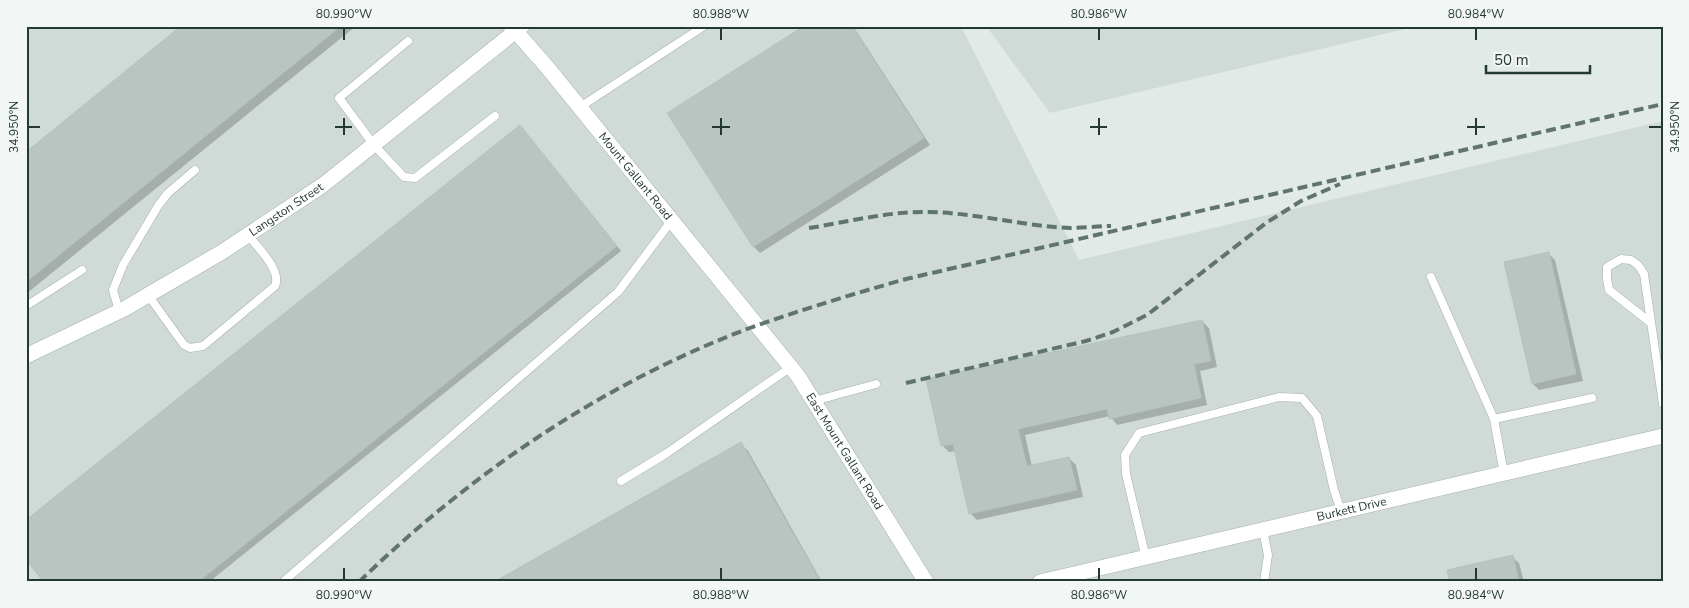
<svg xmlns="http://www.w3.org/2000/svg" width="1689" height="608" font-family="'Nunito Sans',sans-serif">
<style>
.built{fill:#d0dad7}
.shadow{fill:#0003}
.building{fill:#b8c5c1;stroke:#b5c3bf}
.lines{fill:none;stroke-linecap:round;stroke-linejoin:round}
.lane-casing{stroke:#a5b1ae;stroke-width:9}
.street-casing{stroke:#a5b1ae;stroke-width:16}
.secondary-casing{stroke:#a2b4b0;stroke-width:16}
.lane{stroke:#fff;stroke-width:8}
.street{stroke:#fff;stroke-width:15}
.secondary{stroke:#fff;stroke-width:15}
.rail{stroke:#5f7471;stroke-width:4;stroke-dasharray:10 5;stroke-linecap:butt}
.ticks{fill:none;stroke:#243936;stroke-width:2}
.labels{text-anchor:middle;stroke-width:4;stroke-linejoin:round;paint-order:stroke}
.street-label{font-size:12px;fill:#243936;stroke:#f2f7f5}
.neatline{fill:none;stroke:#243936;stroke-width:2}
.ticks-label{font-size:12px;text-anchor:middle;fill:#243936}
</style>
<rect width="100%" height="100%" fill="#e2eae7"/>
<path class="built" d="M 26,26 L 961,26 L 1079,260 L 1663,121 L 1663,582 L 26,582 Z
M 986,26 L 1418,26 L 1050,113 Z"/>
<path class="shadow" d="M 183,26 L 356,26 L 26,294 L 26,154 Z
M 806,26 L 853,26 L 930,145 L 760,253 L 754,247 Z
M 524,131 L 621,251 L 209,582 L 45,582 Z
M 1548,253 L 1555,260 L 1583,381 L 1539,390 L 1533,384 Z
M 1202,321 L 1209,328 L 1217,367 L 1200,371 L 1207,405 L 1117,425 L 1110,416 L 1025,435 L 1032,467 L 1069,458 L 1076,465 L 1083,497 L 977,520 L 970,513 L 956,451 L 949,452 L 943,446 Z
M 741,444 L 748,451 L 822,582 L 496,582 Z
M 1512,557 L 1519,563 L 1524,582 L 1451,582 Z"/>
<path class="building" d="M 181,26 L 341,26 L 26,282 L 26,152 Z
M 804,26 L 852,26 L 924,138 L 753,247 L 667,113 Z
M 520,125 L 617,246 L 198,582 L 44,582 L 26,560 L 26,520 Z
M 1549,252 L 1576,374 L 1532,384 L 1504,262 Z
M 1202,320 L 1211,361 L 1194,364 L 1201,398 L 1109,419 L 1107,409 L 1018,429 L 1027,466 L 1069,457 L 1077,490 L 969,514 L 953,444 L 941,446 L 926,379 Z
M 741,442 L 821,582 L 494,582 Z
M 1513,555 L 1519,582 L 1450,582 L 1447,570 Z"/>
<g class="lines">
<g class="lane-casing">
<path id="lane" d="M 408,41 L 339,98 L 374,145 L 404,177 L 415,178 L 495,116
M 580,107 L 704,26
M 1431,277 L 1494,419
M 148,295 L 184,345 L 190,348 L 203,346 L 275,286 C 282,270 257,247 248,235
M 26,306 L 82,270
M 119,311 L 113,290 L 123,265 L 158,206 L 168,193 L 195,170
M 1651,323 L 1609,290 L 1607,279 L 1607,267 L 1621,259 L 1631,260 L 1638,265 L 1644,274 L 1663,404
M 814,401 L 876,384
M 1504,474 L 1494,419 L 1592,398
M 621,481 L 667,453 L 791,367
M 1263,530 L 1268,555 L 1264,582
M 1146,558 L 1126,474 L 1125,455 L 1139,433 L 1279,397 L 1302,398 L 1317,416 L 1334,490 L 1341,511
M 283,582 L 618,292 L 672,220"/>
</g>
<g class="street-casing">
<g id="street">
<path id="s1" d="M 26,356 L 126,308 L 148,295 L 222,252 L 323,185 L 522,26"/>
<path id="s2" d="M 1040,582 L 1663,436"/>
</g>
</g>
<g class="secondary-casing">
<g id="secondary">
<path id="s3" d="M 511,26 L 547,67 L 798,376 L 926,582"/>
</g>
</g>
<use href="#lane" class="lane"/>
<use href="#street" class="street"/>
<use href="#secondary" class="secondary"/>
<path class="rail" d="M 809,228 C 848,222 889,211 929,212 C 977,213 1022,226 1070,228 C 1083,228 1098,226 1111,226
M 906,383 L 1086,341 L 1113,332 L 1147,315 L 1266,223 L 1301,201 L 1340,184
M 359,582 C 470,474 602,384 747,329 C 800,310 853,294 906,279 L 1663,104"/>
</g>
<path class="ticks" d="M 344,28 L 344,40M 721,28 L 721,40M 1099,28 L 1099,40M 1476,28 L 1476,40M 344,118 L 344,135M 721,118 L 721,135M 1099,118 L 1099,135M 1476,118 L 1476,135M 28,127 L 40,127M 335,127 L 352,127M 712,127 L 730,127M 1090,127 L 1107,127M 1467,127 L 1485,127M 1649,127 L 1662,127M 344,568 L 344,580M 721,568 L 721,580M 1099,568 L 1099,580M 1476,568 L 1476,580"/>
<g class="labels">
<g class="street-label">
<text dy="4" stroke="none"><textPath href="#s3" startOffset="195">Mount Gallant Road</textPath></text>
<text dy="4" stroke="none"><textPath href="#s1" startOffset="299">Langston Street</textPath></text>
<text dy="4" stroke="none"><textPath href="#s3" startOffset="541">East Mount Gallant Road</textPath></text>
<text dy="4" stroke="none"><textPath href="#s2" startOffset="320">Burkett Drive</textPath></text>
</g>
</g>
<rect width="1689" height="608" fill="none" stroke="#f2f7f5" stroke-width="55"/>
<path d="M1486 65v8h104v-8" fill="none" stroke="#243936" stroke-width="2.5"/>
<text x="1494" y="65" font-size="15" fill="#243936" stroke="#f2f7f5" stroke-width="4" paint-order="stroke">50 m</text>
<rect x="28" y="28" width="1634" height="552" class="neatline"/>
<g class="ticks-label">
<text x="344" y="18">80.990°W</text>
<text x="721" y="18">80.988°W</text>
<text x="1099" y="18">80.986°W</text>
<text x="1476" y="18">80.984°W</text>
<text transform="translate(14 127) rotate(-90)" y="4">34.950°N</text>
<text transform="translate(1675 127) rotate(-90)" y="4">34.950°N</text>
<text x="344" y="599">80.990°W</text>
<text x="721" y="599">80.988°W</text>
<text x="1099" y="599">80.986°W</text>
<text x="1476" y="599">80.984°W</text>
</g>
</svg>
